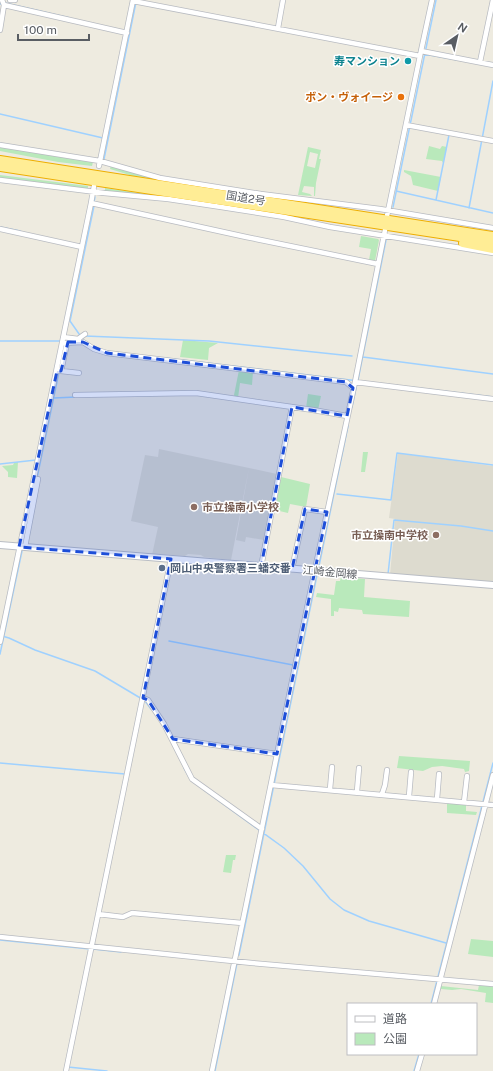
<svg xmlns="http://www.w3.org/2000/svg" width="493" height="1071" font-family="'Public Sans','Noto Sans JP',sans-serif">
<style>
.education{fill:#dddbcf}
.green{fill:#b9e9bb;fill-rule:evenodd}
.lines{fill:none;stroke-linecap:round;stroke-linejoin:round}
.stream{stroke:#9fd1ff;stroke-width:1.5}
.minor-casing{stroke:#b8bbc1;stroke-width:6}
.secondary-casing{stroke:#b9bdc4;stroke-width:8}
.trunk-casing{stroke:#eeae00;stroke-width:10}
.minor{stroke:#fff;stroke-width:4.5}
.secondary{stroke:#fff;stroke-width:6}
.trunk{stroke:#ffed95;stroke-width:8}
.marked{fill:#1d4ed8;fill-opacity:0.2;stroke:#1d4ed8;stroke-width:3;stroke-dasharray:8 5;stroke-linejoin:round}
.culture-dot{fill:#0f9aa8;stroke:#fff;stroke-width:1.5}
.food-dot{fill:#e8710a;stroke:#fff;stroke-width:1.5}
.education-dot{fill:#8d6e63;stroke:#fff;stroke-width:1.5}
.service-dot{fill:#5c6f8a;stroke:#fff;stroke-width:1.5}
.labels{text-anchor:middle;stroke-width:3;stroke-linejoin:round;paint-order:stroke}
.culture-label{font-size:11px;font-weight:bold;fill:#0d838f;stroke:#fff;text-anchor:end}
.food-label{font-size:11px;font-weight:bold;fill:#c56008;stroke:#fff;text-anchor:end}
.street-label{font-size:11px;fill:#595d63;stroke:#fff}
.education-label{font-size:11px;font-weight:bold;fill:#785e54;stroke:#fff;text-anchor:start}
.service-label{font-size:11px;font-weight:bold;fill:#4e5e75;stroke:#fff;text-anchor:start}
</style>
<rect width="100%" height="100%" fill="#eeebe0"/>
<path class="education" d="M 159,449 L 249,468 L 231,560 L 204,557 L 201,555 L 188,554 L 185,556 L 161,554 L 160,556 L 152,555 L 158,527 L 131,521 L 145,455 L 158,457 Z
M 398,453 L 493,466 L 493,583 L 390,575 L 395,519 L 389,518 Z
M 249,468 L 277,474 L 264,540 L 246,537 L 245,542 L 236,540 Z"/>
<path class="green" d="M 429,146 L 440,149 L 442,146 L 447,147 L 443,163 L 442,161 L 426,159 Z
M 0,147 L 93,162 L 92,166 L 58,162 L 0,151 Z
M 308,147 L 321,150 L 319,159 L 321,159 L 316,183 L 315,196 L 314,196 L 314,187 L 304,186 L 302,192 L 310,194 L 312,196 L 298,195 ZM 310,152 L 318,154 L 315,168 L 307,166 Z
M 111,165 L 157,179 L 133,176 L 110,169 Z
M 404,170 L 441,177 L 438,191 L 413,185 L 411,176 L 404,172 Z
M 0,175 L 88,186 L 88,190 L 0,179 Z
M 105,188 L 153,195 L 154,196 L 105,191 Z
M 361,236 L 378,239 L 379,240 L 375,261 L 369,260 L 371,249 L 359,247 Z
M 183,340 L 218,343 L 209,348 L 208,360 L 180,357 Z
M 239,370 L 253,372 L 252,385 L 240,383 L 238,398 L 235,397 L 234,395 Z
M 308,394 L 321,396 L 318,410 L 306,408 Z
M 363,452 L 368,452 L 365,472 L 361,472 Z
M 18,462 L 17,478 L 8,477 L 8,472 L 2,466 L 13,465 L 14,463 Z
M 281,477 L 310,484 L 306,507 L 290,504 L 288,513 L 275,510 Z
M 341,577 L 365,579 L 364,597 L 410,601 L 409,617 L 363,614 L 362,610 L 339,608 L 338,612 L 334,611 L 334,616 L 331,616 L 331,599 L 316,597 L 317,593 L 334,595 L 336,581 L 340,581 Z
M 399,756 L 470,761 L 469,771 L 465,772 L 464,769 L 442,766 L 432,767 L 423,771 L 397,768 Z
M 447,802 L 466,804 L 466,811 L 477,812 L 476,815 L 447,813 Z
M 226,855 L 236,855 L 235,860 L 233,860 L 231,873 L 223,872 Z
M 471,939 L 493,941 L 493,957 L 468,954 Z
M 479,985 L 493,986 L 493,1003 L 485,1002 L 486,993 L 461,989 L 452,990 L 441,989 L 441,986 L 478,990 Z"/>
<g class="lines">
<path class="stream" d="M 0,4 L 5,3 L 70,18
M 424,54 L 458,60
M 0,114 L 103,138
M 104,159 L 136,2
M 396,191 L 493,213
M 436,200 L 449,135
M 94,202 L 95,197
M 393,207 L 436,0
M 469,208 L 493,81
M 0,227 L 20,231
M 85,336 L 209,341 L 352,356
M 0,341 L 68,341
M 84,341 L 70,321 L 94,206
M 363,357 L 493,374
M 165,358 L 493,397
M 347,380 L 353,385
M 358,380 L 386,240
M 190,395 L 198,395
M 54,398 L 76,397
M 352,407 L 357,383
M 0,464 L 36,460
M 37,478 L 59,372
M 337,494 L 391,500 L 397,453 L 493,465
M 319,566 L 348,426
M 388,574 L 394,520 L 461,526 L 493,531
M 2,636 L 9,638 L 35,650 L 95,671 L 142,699
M 169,641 L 293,665
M 0,654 L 22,551
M 145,701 L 151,709
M 0,763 L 125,774
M 184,768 L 189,777
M 204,790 L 284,848 L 303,866 L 330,899 L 344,910 L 369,921 L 446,943
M 0,940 L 90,949
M 93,949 L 121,952
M 239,955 L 317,575
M 431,1004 L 493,763
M 68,1067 L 107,1071
M 215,1071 L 237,963
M 414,1071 L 419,1054"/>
<g class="minor-casing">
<path id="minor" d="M 10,0 L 15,0
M 432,0 L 421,51 L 493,65
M 133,1 L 420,56
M 4,5 L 127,33
M 278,28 L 283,0
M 0,30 L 4,5 L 2,0
M 480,62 L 493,0
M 406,125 L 493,141
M 0,145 L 100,161 L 160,178 L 261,194 L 380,209 L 493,228
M 99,166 L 133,0
M 0,180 L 104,193 L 168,199 L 221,207 L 284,217 L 330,227 L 493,253
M 91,203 L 94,186
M 387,216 L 421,51
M 0,229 L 82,247
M 63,337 L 78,339 L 85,334
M 62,343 L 83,342 L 94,349 L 107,353 L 346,382 L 353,388
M 57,371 L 61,371 L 67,343
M 61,371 L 79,373
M 355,382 L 493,399
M 75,395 L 196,393 L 313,410 L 347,416
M 25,547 L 38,479
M 261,567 L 292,407
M 292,569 L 305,509 L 327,512
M 0,642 L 91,203 L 246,237 L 378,264
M 143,698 L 148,700 L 164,724 L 192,779 L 262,829
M 173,739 L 277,754
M 271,785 L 493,805
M 330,789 L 332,767
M 357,791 L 359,768
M 382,794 L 385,785 L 387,770
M 409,796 L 411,772
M 437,799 L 439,774
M 464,802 L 467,776
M 98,914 L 123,917 L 132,913 L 242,923
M 0,937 L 252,963 L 493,984
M 434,1004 L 493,775
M 66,1071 L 171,559
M 212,1071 L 314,574 L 355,382 L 385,230
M 417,1071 L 422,1054"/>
</g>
<g class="secondary-casing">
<path id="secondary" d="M 0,545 L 493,585"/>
</g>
<g class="trunk-casing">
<path id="trunk" d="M 0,160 L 493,236
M 0,167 L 493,242
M 463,243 L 493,249"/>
</g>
<use href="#minor" class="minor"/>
<use href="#secondary" class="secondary"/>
<use href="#trunk" class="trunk"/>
</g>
<path class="marked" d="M 68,342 L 83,342 L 107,353 L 346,382 L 353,388 L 347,416 L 292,407 L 261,567 L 292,569 L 305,509 L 327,512 L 277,754 L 173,739 L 148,700 L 143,698 L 171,559 L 19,547 L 57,371 L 61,371 Z"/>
<circle class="culture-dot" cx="408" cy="61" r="4"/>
<circle class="food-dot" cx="401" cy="97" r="4"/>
<g class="education-dot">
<circle cx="194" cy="507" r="4"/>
<circle cx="436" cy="535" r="4"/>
</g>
<circle class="service-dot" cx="162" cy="568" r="4"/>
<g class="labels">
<g class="culture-label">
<text x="400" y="65">寿マンション</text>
</g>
<g class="food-label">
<text x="393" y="101">ボン・ヴォイージ</text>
</g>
<g class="street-label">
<text transform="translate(246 198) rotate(9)" y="4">国道2号</text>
<text transform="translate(330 572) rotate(5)" y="4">江崎金岡線</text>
</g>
<g class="education-label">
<text x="202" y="511">市立操南小学校</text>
<text x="428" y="539" text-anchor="end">市立操南中学校</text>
</g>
<g class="service-label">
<text x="170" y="572">岡山中央警察署三蟠交番</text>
</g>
</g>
<rect x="347" y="1003" width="130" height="52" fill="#ffffff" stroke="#bdbec1"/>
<rect x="355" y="1016" width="20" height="6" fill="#ffffff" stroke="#bdbec1"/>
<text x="383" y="1023" font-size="12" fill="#595d63">道路</text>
<rect x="355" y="1033" width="20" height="12" fill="#b9e9bb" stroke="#bdbec1"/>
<text x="383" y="1043" font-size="12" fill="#595d63">公園</text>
<g transform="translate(457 36) rotate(34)" stroke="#ffffff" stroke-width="3" paint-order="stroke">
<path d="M0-3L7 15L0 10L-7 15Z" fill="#595d63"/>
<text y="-6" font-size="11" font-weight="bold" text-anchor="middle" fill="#595d63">N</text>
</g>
<path d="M18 34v6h71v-6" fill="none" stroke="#595d63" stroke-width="2"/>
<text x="24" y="34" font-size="12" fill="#595d63" stroke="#ffffff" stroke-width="3" paint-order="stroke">100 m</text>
</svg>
